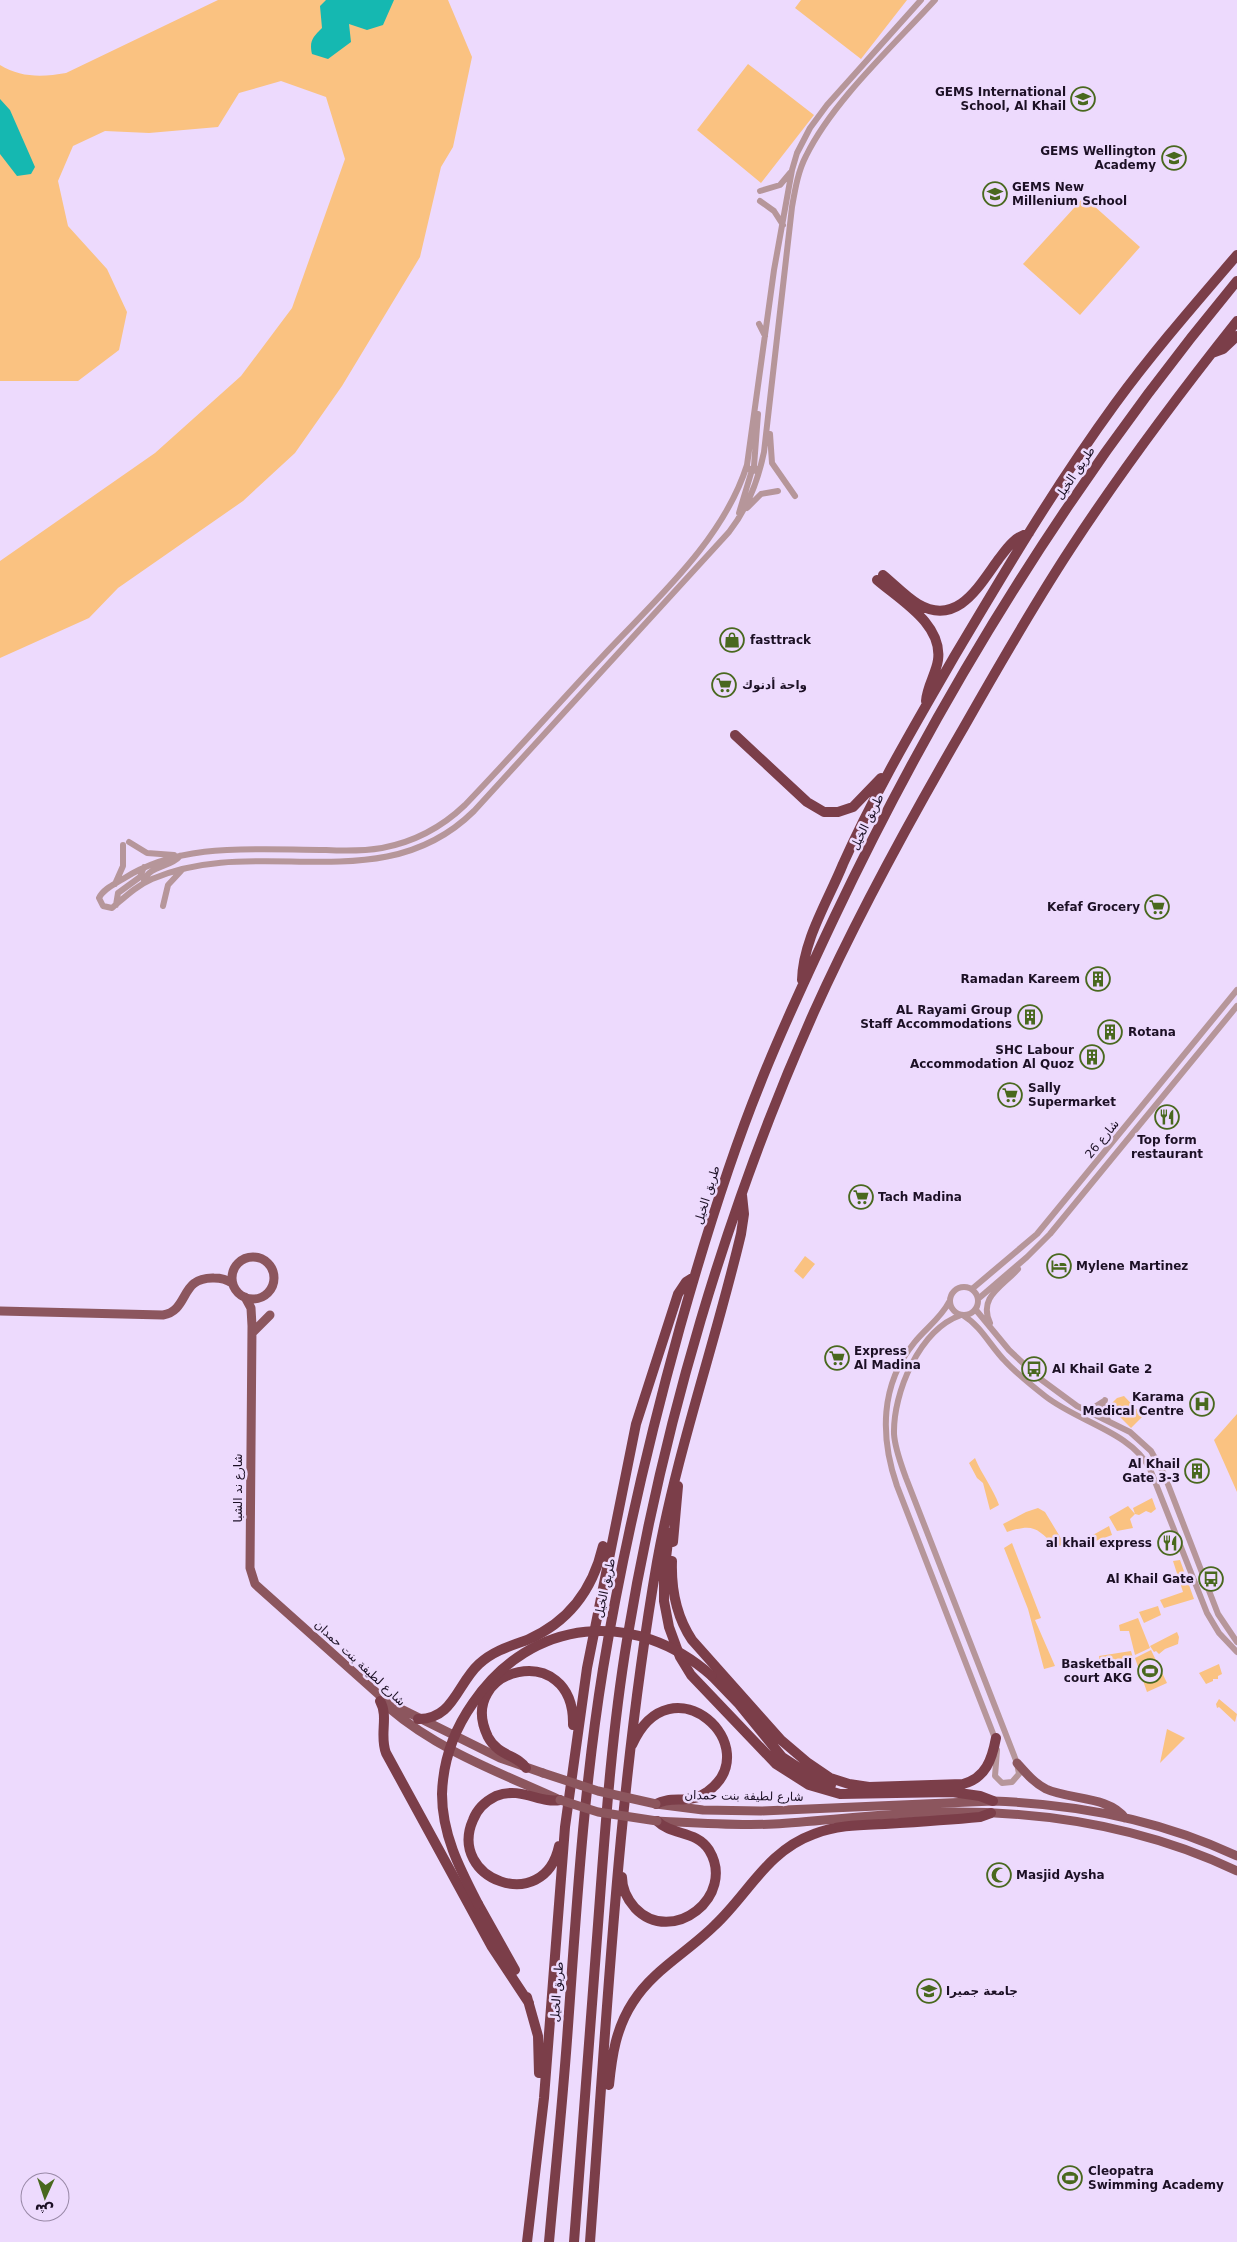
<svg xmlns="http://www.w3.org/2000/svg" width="1237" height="2242" font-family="'DejaVu Sans',Vazirmatn,sans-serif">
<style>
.green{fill:#fac281}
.water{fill:#15b8b1}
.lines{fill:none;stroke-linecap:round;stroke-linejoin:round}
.minor{stroke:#b6969a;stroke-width:6}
.major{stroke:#8c565e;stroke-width:9}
.highway{stroke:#7b3e49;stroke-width:10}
.major-bridge{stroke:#8c565e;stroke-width:9}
.highway-bridge{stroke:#7b3e49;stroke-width:10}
.labels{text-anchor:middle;stroke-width:5;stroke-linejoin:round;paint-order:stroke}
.poi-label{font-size:12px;font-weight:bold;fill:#1c1025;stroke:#eddafd;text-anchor:start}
.street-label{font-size:12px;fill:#1c1025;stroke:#eddafd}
</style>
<rect width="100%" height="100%" fill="#eddafd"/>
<path class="green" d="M 218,0 L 448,0 L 472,57 L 453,147 L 441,167 L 420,257 L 342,386 L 295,453 L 243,501 L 118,588 L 89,618 L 0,658 L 0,561 L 155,453 L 241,376 L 292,308 L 345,159 L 326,97 L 281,81 L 239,93 L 218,127 L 149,133 L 105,131 L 73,146 L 58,181 L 68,226 L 107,269 L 127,312 L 119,350 L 78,381 L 0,381 L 0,65 C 21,78 43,77 66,73 Z
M 801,0 L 907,0 L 861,59 L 795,8 Z
M 748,64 L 814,115 L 761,183 L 697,130 Z
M 1084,197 L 1140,247 L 1080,315 L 1023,264 Z
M 805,1256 L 815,1264 L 803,1279 L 794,1271 Z
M 1124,1396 L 1143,1416 L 1131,1428 L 1109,1406 L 1117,1398 Z
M 1237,1414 L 1237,1492 L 1214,1440 Z
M 975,1458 C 982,1475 993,1488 999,1505 L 990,1510 L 983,1483 L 977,1478 L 969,1463 Z
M 1152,1498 L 1156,1509 L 1151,1513 L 1146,1511 L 1139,1515 L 1135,1514 L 1130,1519 L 1133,1528 L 1117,1531 L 1109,1517 L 1128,1506 L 1135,1514 L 1133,1508 Z
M 1038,1508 L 1045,1512 L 1065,1545 L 1056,1546 C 1036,1528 1034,1523 1007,1532 L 1003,1524 L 1026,1512 Z
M 1109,1526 L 1112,1535 L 1093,1542 L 1091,1536 Z
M 1012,1543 L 1041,1618 L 1035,1620 L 1055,1666 L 1044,1669 L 1028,1609 L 1004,1548 Z
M 1180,1560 L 1194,1599 L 1164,1608 L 1160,1600 L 1183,1592 L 1173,1561 Z
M 1158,1606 L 1161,1615 L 1144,1623 L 1139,1612 Z
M 1138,1618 L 1150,1648 L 1135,1655 L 1129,1631 L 1120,1631 L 1119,1625 Z
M 1177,1632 L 1179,1637 L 1178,1644 L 1165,1649 L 1159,1654 L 1156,1651 L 1154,1652 L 1150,1646 Z
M 1151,1650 L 1167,1683 L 1147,1692 L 1135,1658 Z
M 1131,1651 L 1133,1658 L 1113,1663 L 1112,1666 L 1100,1664 L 1099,1656 Z
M 1219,1664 L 1222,1674 L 1218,1676 L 1218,1679 L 1213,1679 L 1213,1681 L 1206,1684 L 1199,1673 Z
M 1219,1699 L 1237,1714 L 1235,1722 L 1219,1707 L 1217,1708 L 1216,1704 Z
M 1167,1729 L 1185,1738 L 1160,1763 Z"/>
<path class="water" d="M 326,0 L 394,0 L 383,25 L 367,30 L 349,24 L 351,42 L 328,59 L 312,54 C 309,41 313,37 322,28 L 320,6 Z
M 0,99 L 10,110 L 35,167 L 31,174 L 17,176 L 0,154 Z"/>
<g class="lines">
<path class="minor" d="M 921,0 L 827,105 L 810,128 L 797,153 L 792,170 L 774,270 L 747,465 C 723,541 655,600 602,657 C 556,706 512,756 465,805 C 442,827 414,842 382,848 C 364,851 345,851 326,850 C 258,850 182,841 123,879 C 115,884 103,889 99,898 L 103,906 L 112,908 C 125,897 136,886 152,879 C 259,833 382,902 474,811 L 729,532 C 747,509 758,481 764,452 L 792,207 C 795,190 798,171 806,156 C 833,101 893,46 935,0
M 760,191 L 780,185 L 790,173
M 760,201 L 774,211 L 783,225
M 759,324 L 765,336
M 758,414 L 754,466 L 758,474
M 770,434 L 772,463 L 795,496
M 747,508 L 761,494 L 778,491
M 739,513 L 752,470 L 748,468
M 129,842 L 147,853 L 174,855
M 144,881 C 149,865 170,868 180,856
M 115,884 L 123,866 L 123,845
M 116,905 L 118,893 L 140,877 L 144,867
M 163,906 L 168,885 L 181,871
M950 1301a14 14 0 1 1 28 0a14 14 0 1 1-28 0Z
M 972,1289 L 1037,1234 L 1237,990
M 978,1299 L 1027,1257 L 1050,1234 L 1237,1006
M 949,1302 C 941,1318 925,1329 914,1343 C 880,1385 880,1437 897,1486 L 996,1741
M 976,1310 L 1009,1350 L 1039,1378 L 1077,1406 L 1130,1432 L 1151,1451 L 1164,1474 L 1218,1614 L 1237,1642
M 961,1315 C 919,1330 893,1393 894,1434 C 895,1449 901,1464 906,1478 L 1017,1763 L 1019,1774 L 1012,1782 L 1002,1783 L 995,1776 L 997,1750
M 964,1316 C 981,1326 991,1347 1005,1361 C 1017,1374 1031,1385 1045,1396 C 1078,1422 1131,1432 1150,1469 L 1207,1613 L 1219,1633 L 1237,1652
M 990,1323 C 978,1297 1002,1287 1018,1269
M 1105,1400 L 1102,1410 L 1108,1420
M 1084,1409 L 1093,1408 L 1104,1401"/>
<path class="major" d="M232 1278a21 21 0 1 1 42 0a21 21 0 1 1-42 0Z
M 245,1297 L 251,1308 L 252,1326 L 250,1568 L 255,1584 L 387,1702 L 500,1758 L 543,1773
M 0,1311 L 163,1315 C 190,1310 179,1277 214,1278 C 221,1278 226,1279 232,1283
M 252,1333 L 270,1315
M 389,1708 C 439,1751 501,1773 560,1800
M 1017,1763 C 1026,1773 1034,1783 1046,1789 C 1070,1800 1109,1796 1125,1818
M 656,1804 L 703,1810 L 761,1811 L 993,1801 C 1077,1804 1161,1820 1237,1856
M 657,1821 C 696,1823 735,1826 774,1824 C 834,1820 894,1812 955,1812 C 1052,1812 1149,1829 1237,1871"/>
<path class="highway" d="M 1212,353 L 1223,349 L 1237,336
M 883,575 C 894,584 905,596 918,604 C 957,627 979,586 998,560 C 1007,548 1014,537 1029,533
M 877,580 C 900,600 943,624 938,660 C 936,674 927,686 926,701
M 735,735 L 807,802 L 824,812 L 838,812 L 853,807 L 881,778
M 802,980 C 803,940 828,901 843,864 C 875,792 915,725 954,657 C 1005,571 1056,485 1115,404 C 1153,352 1195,304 1237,255
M 669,1533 L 664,1575 L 664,1601 L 669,1627 L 680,1657 L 691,1675 L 776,1764 L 809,1785 L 840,1794 L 952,1792 L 980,1796 L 993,1801
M 673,1542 L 678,1486
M 672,1561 C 671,1590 676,1616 692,1640 L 781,1740 L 808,1763 L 830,1778
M 712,1676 L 739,1704 L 782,1757 L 805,1772 L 831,1785
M 380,1701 C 389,1717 379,1735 386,1753 L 492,1947 L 529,2003
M 418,1719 C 453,1720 457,1684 479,1664 C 493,1651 510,1646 527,1640 C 569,1622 593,1589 603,1546
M 758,1727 L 773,1741
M 632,1745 C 671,1657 769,1748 707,1792 C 690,1805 671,1795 656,1804
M 526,1768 C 518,1755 498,1756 488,1737 C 454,1667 575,1638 573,1725
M 824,1776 L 849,1784 L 869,1787 L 963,1784 C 986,1778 992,1759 996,1738
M 559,1846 C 544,1916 447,1879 473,1820 C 477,1809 486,1801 496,1796 C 521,1786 540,1804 560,1800
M 622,1877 C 622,1888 627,1899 635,1908 C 672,1947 737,1896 709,1850 C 696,1830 672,1836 657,1821
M 478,1904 L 515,1970
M 527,1997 L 538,2036 L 539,2073
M 609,2085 C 612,2055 616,2028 633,2002 C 653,1970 688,1952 715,1925 C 749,1893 767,1851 814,1834 C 837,1825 861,1825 885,1824 C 917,1822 948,1820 980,1817 L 991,1813
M 527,2242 L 544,2098 L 565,1827 L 587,1668 L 636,1424 L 678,1294 L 686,1282 L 694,1277
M 549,2242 C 555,2175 562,2108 567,2040 C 576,1916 583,1792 603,1669 C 622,1554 649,1439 680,1327 C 703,1245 728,1163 760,1084 C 782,1028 808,973 834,918 C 942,690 1076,475 1237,281
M 574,2242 C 581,2145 589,2048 596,1951 C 604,1847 610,1743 627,1640 C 662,1428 726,1209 814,1012 C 858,914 910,820 964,727 C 998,667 1033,606 1071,548 C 1122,470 1179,394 1237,321
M 590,2242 C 607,2015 618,1787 657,1562 C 677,1451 715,1344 741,1234 L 744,1214 L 742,1195"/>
<path class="major-bridge" d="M 543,1773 L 598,1791 L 656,1804
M 560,1800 L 598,1812 L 657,1821"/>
<path class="highway-bridge" d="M 478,1904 C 460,1869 442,1835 442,1794 C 443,1761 454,1730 473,1703 C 531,1617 636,1608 712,1676"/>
</g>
<defs>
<g id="school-ring" transform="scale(1.25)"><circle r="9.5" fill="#eddafd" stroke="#49681e" stroke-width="1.5"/><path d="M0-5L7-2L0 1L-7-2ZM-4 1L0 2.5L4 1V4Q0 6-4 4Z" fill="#49681e"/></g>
<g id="shop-ring" transform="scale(1.25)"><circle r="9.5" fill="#eddafd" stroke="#49681e" stroke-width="1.5"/><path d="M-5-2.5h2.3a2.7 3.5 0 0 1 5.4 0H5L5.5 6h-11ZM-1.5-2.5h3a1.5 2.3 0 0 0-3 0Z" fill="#49681e"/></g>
<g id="supermarket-ring" transform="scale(1.25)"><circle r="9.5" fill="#eddafd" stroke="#49681e" stroke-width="1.5"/><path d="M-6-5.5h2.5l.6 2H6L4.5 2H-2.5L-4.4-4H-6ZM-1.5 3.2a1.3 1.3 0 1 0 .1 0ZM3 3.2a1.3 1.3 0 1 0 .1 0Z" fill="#49681e"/></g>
<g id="building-ring" transform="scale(1.25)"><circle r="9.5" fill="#eddafd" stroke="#49681e" stroke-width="1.5"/><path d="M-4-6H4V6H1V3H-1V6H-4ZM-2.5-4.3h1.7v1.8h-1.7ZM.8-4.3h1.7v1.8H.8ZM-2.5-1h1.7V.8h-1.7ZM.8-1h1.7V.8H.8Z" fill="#49681e"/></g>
<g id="restaurant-ring" transform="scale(1.25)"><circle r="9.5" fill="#eddafd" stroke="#49681e" stroke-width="1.5"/><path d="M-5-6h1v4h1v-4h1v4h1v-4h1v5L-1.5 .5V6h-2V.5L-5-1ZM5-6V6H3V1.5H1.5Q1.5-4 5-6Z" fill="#49681e"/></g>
<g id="hotel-ring" transform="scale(1.25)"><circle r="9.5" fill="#eddafd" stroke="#49681e" stroke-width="1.5"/><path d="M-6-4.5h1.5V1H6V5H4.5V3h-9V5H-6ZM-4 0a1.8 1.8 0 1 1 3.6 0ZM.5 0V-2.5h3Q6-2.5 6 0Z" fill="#49681e"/></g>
<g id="bus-ring" transform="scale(1.25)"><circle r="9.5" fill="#eddafd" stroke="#49681e" stroke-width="1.5"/><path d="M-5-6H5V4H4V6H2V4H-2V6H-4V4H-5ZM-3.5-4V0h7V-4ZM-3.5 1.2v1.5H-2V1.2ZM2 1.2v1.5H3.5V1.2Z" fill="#49681e"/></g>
<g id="hospital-ring" transform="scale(1.25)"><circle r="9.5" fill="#eddafd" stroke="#49681e" stroke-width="1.5"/><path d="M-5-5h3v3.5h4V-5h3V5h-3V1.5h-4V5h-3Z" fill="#49681e"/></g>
<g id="stadium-ring" transform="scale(1.25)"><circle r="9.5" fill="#eddafd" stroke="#49681e" stroke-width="1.5"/><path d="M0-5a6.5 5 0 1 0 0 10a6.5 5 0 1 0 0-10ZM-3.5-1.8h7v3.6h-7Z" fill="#49681e"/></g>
<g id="mosque-ring" transform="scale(1.25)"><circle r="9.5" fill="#eddafd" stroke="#49681e" stroke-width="1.5"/><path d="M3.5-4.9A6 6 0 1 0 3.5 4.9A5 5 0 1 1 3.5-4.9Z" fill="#49681e"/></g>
<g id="university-ring" transform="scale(1.25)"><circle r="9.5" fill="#eddafd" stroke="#49681e" stroke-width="1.5"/><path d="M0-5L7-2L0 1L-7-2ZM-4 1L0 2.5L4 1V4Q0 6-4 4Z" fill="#49681e"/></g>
</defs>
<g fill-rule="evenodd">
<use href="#school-ring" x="1083" y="99"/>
<use href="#school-ring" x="1174" y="158"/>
<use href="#school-ring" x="995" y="194"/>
<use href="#shop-ring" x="732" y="640"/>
<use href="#supermarket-ring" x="724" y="685"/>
<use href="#supermarket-ring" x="1157" y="907"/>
<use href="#building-ring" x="1098" y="979"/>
<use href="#building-ring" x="1030" y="1017"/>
<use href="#building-ring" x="1110" y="1032"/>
<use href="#building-ring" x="1092" y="1057"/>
<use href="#supermarket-ring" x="1010" y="1095"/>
<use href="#restaurant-ring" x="1167" y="1117"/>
<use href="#supermarket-ring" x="861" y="1197"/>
<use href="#hotel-ring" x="1059" y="1266"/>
<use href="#supermarket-ring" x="837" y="1358"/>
<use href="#bus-ring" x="1034" y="1369"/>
<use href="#hospital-ring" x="1202" y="1404"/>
<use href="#building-ring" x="1197" y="1471"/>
<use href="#restaurant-ring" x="1170" y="1543"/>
<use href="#bus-ring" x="1211" y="1579"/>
<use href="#stadium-ring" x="1150" y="1671"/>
<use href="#mosque-ring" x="999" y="1875"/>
<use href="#university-ring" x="929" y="1991"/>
<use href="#stadium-ring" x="1070" y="2178"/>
</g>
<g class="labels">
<g class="poi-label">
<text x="1066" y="96" text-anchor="end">GEMS International<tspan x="1066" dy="14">School, Al Khail</tspan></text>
<text x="1156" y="155" text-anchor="end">GEMS Wellington<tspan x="1156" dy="14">Academy</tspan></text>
<text x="1012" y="191">GEMS New<tspan x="1012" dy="14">Millenium School</tspan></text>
<text x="750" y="644">fasttrack</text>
<text x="742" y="689">واحة أدنوك</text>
<text x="1140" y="911" text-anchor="end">Kefaf Grocery</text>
<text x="1080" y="983" text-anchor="end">Ramadan Kareem</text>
<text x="1012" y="1014" text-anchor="end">AL Rayami Group<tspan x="1012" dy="14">Staff Accommodations</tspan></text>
<text x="1128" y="1036">Rotana</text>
<text x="1074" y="1054" text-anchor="end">SHC Labour<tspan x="1074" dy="14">Accommodation Al Quoz</tspan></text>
<text x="1028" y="1092">Sally<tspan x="1028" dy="14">Supermarket</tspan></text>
<text x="1167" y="1144" text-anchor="middle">Top form<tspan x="1167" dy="14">restaurant</tspan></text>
<text x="878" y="1201">Tach Madina</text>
<text x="1076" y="1270">Mylene Martinez</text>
<text x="854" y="1355">Express<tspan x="854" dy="14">Al Madina</tspan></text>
<text x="1052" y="1373">Al Khail Gate 2</text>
<text x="1184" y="1401" text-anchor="end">Karama<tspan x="1184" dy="14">Medical Centre</tspan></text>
<text x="1180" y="1468" text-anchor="end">Al Khail<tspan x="1180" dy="14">Gate 3-3</tspan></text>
<text x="1152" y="1547" text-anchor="end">al khail express</text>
<text x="1194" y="1583" text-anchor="end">Al Khail Gate</text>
<text x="1132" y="1668" text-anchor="end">Basketball<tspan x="1132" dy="14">court AKG</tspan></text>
<text x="1016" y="1879">Masjid Aysha</text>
<text x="946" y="1995">جامعة جميرا</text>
<text x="1088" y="2175">Cleopatra<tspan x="1088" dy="14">Swimming Academy</tspan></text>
</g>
<g class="street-label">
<text transform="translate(1075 473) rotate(-56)" y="4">طريق الخيل</text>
<text transform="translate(867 822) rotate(-64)" y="4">طريق الخيل</text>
<text transform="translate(1102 1139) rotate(-51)" y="4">شارع 26</text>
<text transform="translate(707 1195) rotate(-73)" y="4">طريق الخيل</text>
<text transform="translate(238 1488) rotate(-90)" y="4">شارع ند الشبا</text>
<text transform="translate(605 1588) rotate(-78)" y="4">طريق الخيل</text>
<text transform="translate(360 1663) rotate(43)" y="4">شارع لطيفة بنت حمدان</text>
<text transform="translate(744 1796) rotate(1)" y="4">شارع لطيفة بنت حمدان</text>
<text transform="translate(557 1992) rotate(-86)" y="4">طريق الخيل</text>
</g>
</g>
<g transform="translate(45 2197) rotate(183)"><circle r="24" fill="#eddafd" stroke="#9989a7"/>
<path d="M0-4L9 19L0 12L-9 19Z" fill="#49681e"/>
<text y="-8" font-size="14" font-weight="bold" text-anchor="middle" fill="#1c1025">ش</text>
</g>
</svg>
